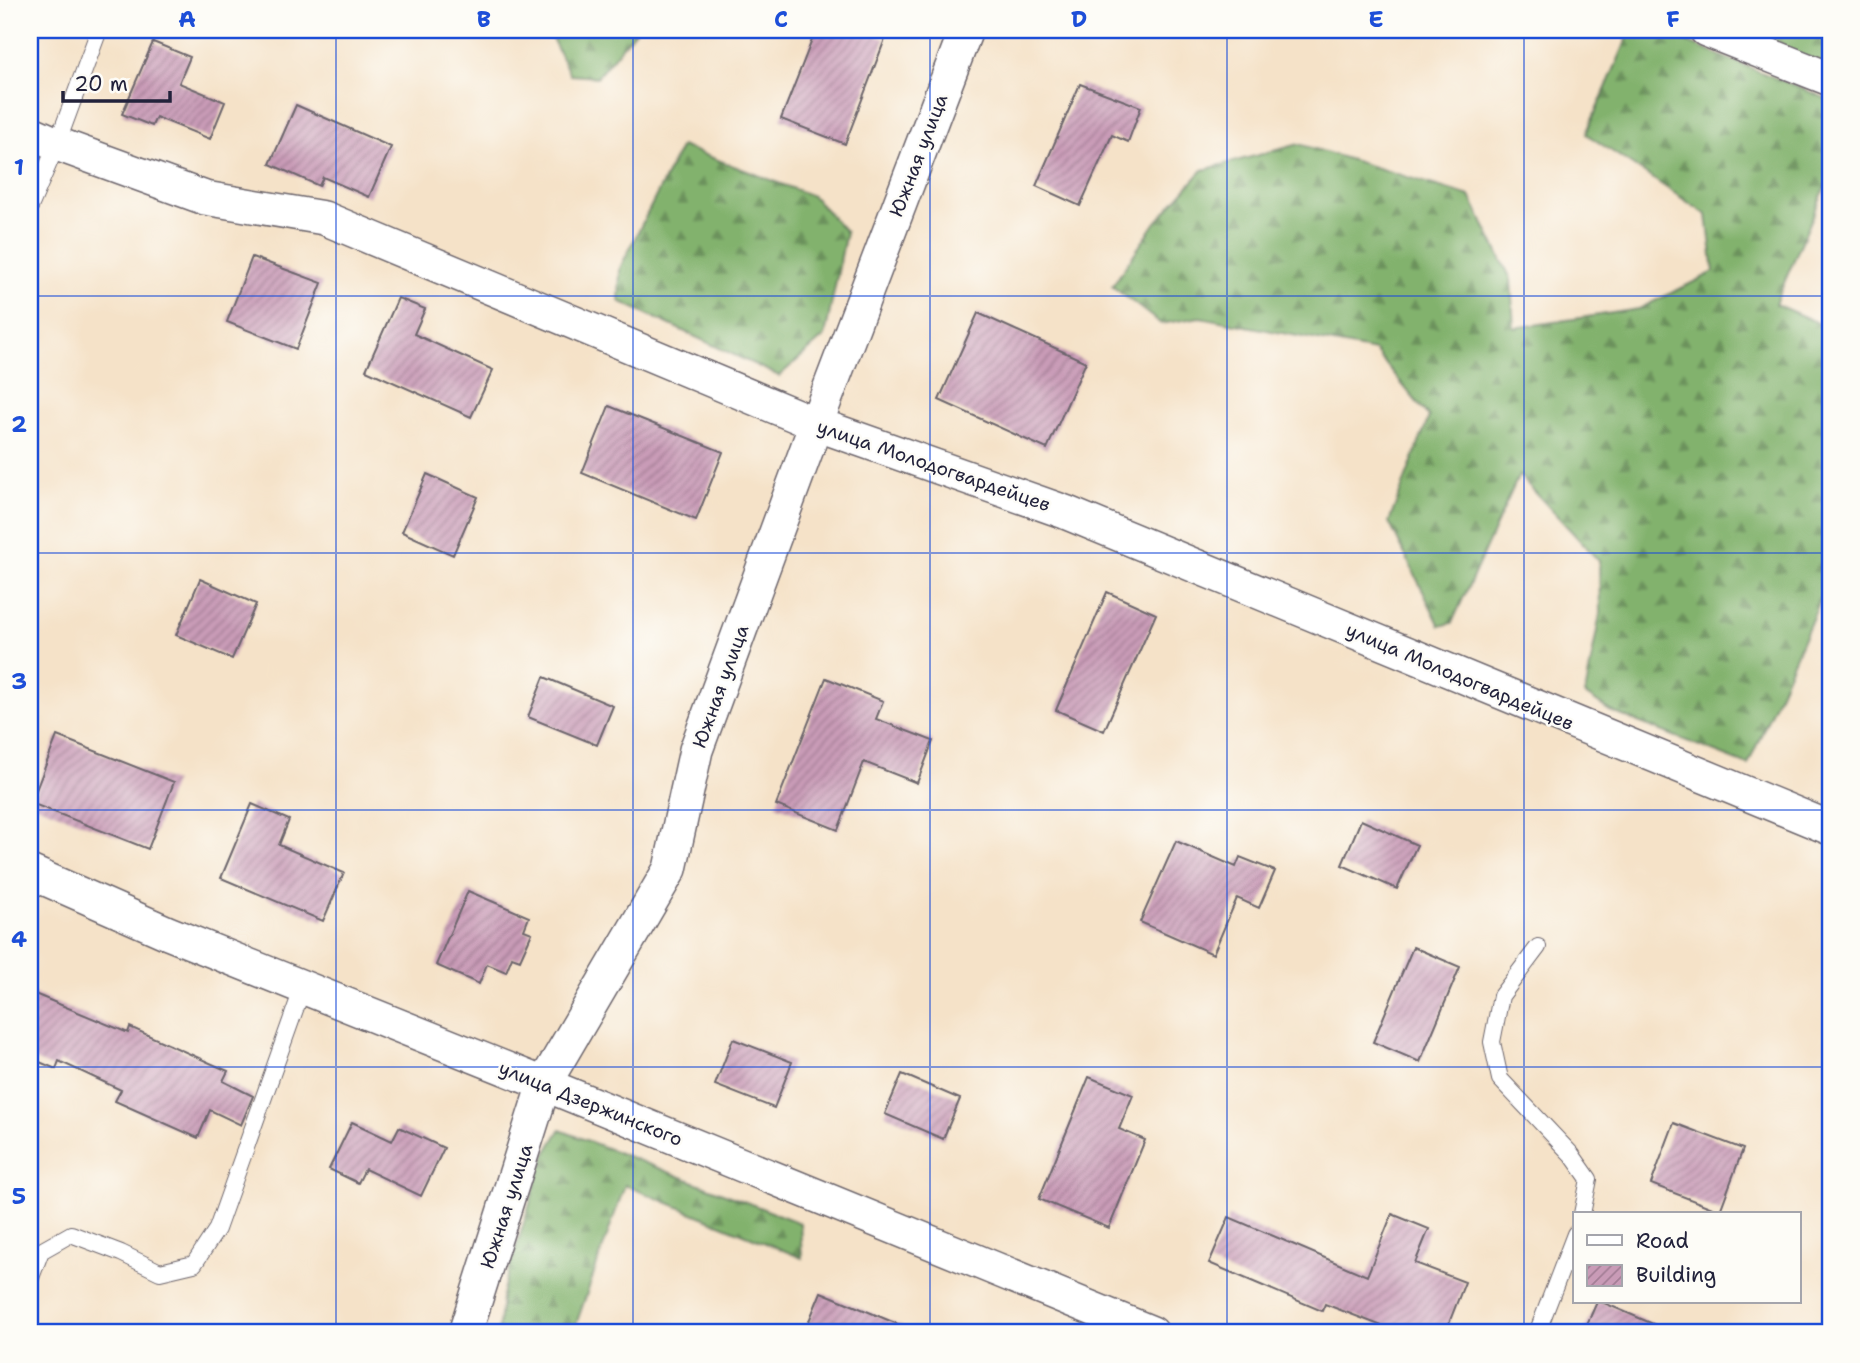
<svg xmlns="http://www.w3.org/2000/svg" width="1860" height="1363" font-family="'Shantell Sans',sans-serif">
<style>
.forest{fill:url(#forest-firs);stroke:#526a54;stroke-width:2}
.building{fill:url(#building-hatch)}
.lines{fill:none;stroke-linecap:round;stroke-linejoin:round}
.service-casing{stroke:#6c656c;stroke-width:18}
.minor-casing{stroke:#6c656c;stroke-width:36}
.service{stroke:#fff;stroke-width:16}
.minor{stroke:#fff;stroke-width:33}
.grid{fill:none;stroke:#1d4ed8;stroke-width:2;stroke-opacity:0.55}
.labels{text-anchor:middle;stroke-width:5;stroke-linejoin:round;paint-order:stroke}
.street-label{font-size:19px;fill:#22223b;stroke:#fdfcf7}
.neatline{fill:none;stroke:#1d4ed8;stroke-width:2.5}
.grid-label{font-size:23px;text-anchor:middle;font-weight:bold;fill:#1d4ed8}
</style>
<defs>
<pattern id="forest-firs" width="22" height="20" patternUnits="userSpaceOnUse" patternTransform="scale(1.75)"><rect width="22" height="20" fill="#82b26d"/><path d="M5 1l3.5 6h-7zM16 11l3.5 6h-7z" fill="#6a905b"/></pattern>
<pattern id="building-hatch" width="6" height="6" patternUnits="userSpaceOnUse" patternTransform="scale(1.75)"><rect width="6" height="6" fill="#c99bb7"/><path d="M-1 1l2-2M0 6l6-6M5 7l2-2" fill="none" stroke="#a37e96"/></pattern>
</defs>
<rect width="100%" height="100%" fill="#fdfcf7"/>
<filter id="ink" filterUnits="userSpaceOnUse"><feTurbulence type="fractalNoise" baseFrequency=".0143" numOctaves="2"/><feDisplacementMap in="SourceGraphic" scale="14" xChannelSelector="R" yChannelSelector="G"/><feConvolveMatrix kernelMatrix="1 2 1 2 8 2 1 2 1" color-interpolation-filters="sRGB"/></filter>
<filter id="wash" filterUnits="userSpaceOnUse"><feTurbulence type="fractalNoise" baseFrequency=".00686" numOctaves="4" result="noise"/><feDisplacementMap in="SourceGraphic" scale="28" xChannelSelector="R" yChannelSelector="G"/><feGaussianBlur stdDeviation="1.57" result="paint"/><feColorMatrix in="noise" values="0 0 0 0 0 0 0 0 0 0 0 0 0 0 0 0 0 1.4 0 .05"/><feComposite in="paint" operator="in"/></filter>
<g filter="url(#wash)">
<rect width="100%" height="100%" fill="#f5e2c8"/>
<path class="forest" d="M 552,30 L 636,30 L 597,77 L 570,75 L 551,36 Z
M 1631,30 L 1657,30 L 1830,100 L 1830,176 L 1775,304 L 1830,328 L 1830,578 L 1748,765 L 1610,711 L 1585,694 L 1600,614 L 1599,561 L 1519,475 L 1452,623 L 1440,626 L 1389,522 L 1429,417 L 1375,351 L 1200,317 L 1161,324 L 1112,286 L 1156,222 L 1203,170 L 1299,144 L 1470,196 L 1511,279 L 1514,328 L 1639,309 L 1714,272 L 1707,215 L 1586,134 Z
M 1721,30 L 1810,30 L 1830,37 L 1830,68 Z
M 681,146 L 813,196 L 846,232 L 825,336 L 779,376 L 619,301 L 620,268 Z
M 560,1130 L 800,1223 L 802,1258 L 625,1185 L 573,1333 L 498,1333 L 503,1290 L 545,1155 Z"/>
<g id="blocks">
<path class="building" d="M 816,30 L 861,30 L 885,39 L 845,144 L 781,119 Z
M 153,42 L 190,57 L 179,83 L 225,102 L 210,139 L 156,117 L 152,126 L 122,114 Z
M 1080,84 L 1141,107 L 1128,142 L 1112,135 L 1080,206 L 1036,186 Z
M 296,105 L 391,147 L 369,197 L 323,177 L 319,186 L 270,164 Z
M 252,257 L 322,283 L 296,349 L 227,322 Z
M 398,298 L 425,309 L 414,334 L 493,370 L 471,417 L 366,370 Z
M 978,313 L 1086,362 L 1047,449 L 939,400 Z
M 609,406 L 723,452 L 696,520 L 582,473 Z
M 427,474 L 478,497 L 453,555 L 402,532 Z
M 200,579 L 256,604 L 232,659 L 176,635 Z
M 1107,592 L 1156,614 L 1104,731 L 1056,710 Z
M 544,677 L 613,706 L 597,745 L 528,717 Z
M 826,678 L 883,701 L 876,719 L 933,741 L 917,783 L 864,762 L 838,830 L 776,805 Z
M 57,736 L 174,782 L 148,849 L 31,803 Z
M 252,804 L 289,820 L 279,845 L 344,873 L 323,921 L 221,878 Z
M 1361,820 L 1417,845 L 1397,889 L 1342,865 Z
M 1176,841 L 1236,867 L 1240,857 L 1275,871 L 1259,908 L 1237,898 L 1213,954 L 1140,922 Z
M 468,891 L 529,917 L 524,930 L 532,933 L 520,960 L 512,957 L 506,972 L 487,964 L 479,984 L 436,965 Z
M 1413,947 L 1460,967 L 1420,1062 L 1373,1042 Z
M 30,992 L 128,1033 L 130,1027 L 228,1071 L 223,1081 L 253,1096 L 241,1125 L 210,1110 L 198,1138 L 115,1101 L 121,1090 L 59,1061 L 56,1069 L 30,1058 Z
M 733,1039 L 792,1062 L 774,1108 L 715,1085 Z
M 902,1074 L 960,1099 L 943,1139 L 885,1114 Z
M 1089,1077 L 1133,1095 L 1119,1129 L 1145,1140 L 1109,1228 L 1039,1199 Z
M 352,1122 L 392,1141 L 399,1127 L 444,1148 L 421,1196 L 365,1169 L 358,1183 L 329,1169 Z
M 1674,1123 L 1743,1149 L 1720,1211 L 1651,1184 Z
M 1392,1214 L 1429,1229 L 1415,1263 L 1465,1282 L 1445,1333 L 1400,1333 L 1325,1304 L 1322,1311 L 1209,1263 L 1229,1217 L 1367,1276 Z
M 821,1292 L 919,1333 L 804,1333 Z
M 1597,1302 L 1602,1302 L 1674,1333 L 1583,1333 Z"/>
</g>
</g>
<g filter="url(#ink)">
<use href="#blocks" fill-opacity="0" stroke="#6c656c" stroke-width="2"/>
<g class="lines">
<g class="service-casing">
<path id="service" d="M 30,207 L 57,144 L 99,30
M 1538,947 L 1501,996 L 1492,1042 L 1500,1079 L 1572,1155 L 1589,1179 L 1582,1214
M 30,1280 L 41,1251 L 71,1234 L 121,1253 L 160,1272 L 194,1264 L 217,1229 L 303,987
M 1537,1333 L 1575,1234"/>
</g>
<g class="minor-casing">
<path id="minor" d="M 1706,30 L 1830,79
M 30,132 L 57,144 L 205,198 L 324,218 L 816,424 L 1065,512 L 1830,828
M 30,872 L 168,933 L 544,1084 L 1152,1333
M 465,1333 L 544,1084 L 670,869 L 696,750 L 816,424 L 966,30"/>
</g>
<use href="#service" class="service"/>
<use href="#minor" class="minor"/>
</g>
</g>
<path class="grid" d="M 336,30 L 336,1333M 633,30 L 633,1333M 930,30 L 930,1333M 1227,30 L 1227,1333M 1524,30 L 1524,1333M 30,296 L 1830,296M 30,553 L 1830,553M 30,810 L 1830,810M 30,1067 L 1830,1067"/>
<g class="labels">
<g class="street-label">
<text transform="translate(918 155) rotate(-69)" y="7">Южная улица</text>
<text transform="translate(934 465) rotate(19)" y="7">улица Молодогвардейцев</text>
<text transform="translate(1460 676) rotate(23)" y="7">улица Молодогвардейцев</text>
<text transform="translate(720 686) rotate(-70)" y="7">Южная улица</text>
<text transform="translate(591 1103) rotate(22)" y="7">улица Дзержинского</text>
<text transform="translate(506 1206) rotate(-72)" y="7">Южная улица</text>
</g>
</g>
<rect width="1860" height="1363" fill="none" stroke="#fdfcf7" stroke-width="77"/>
<rect x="1573" y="1212" width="228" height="91" fill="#fdfcf7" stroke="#a5a5ac" stroke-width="2"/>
<rect x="1587" y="1235" width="35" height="10" fill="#ffffff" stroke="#a5a5ac" stroke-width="2"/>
<text x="1636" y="1248" font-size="21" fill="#22223b">Road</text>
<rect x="1587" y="1265" width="35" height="21" fill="url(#building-hatch)" stroke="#a5a5ac" stroke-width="2"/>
<text x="1636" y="1282" font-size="21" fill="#22223b">Building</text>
<path d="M63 91v10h107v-10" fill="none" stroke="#22223b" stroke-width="3.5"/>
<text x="74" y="91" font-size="21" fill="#22223b" stroke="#fdfcf7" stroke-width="5" paint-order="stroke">20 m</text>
<rect x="38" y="38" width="1784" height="1286" class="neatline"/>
<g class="grid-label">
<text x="187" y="27">A</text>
<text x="484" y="27">B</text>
<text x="781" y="27">C</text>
<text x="1079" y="27">D</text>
<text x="1376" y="27">E</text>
<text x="1673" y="27">F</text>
<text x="19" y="175">1</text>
<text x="19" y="432">2</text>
<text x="19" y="689">3</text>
<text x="19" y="947">4</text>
<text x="19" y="1204">5</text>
</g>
</svg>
